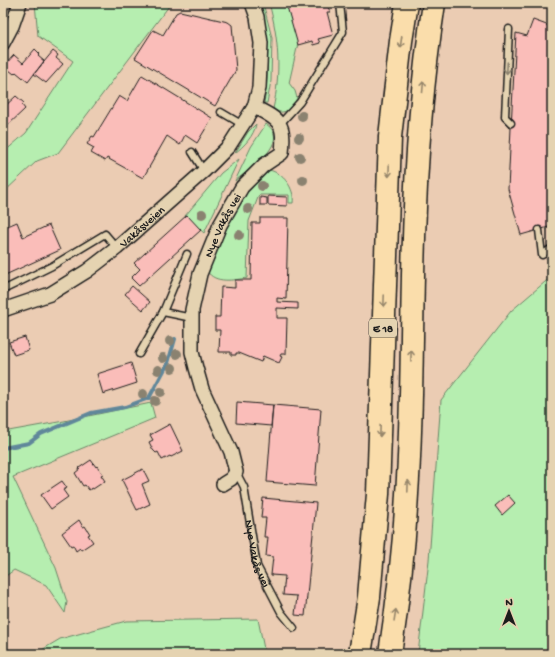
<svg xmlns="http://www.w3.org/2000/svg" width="555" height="657" font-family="'Gochi Hand',sans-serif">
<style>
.green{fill:#b6eeb0;stroke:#698566}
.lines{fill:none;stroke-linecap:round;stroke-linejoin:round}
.stream{stroke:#60879a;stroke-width:4}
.building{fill:#fabdb9;stroke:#1c1c1c}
.lane-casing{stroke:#1c1c1c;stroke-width:9}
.street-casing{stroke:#1c1c1c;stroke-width:16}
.highway-casing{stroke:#1c1c1c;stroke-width:25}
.lane{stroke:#e5d3b1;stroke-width:6}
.street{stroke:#e5d3b1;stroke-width:13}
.highway{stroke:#faddab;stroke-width:22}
.tree{fill:#8a8270}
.oneway{stroke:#96866b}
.oneway2{stroke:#8b816e}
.labels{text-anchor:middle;stroke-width:3;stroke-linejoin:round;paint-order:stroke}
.shield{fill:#e5d3b1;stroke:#585349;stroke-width:1}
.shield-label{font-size:11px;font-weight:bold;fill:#1c1c1c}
.street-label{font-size:12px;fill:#1c1c1c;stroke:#e5d3b1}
</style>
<rect width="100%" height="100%" fill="#ebccb3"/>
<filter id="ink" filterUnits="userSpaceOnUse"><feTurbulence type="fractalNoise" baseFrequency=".025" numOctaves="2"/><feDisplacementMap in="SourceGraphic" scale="8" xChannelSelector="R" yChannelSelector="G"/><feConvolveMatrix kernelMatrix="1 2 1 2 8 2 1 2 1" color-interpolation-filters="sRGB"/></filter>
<g filter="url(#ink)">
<path class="green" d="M 35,3 L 169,3 L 169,6 L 58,153 L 37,161 L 3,193 L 3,153 L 26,133 L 73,61 L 38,36 Z
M 258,3 L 263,3 L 272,38 L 271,81 L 267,103 L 264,103 C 271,64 266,41 258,3 Z
M 269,3 L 300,3 L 299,39 L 289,83 L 295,91 L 297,98 C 292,108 284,117 273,109 C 281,73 279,39 269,3 Z
M 256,124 C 254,136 244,146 235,153 L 248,132 Z
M 266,124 C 293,142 248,170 235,181 L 251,147 Z
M 239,159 L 204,233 L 185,216 L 221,173 Z
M 269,170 C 283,173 295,188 293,203 L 289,203 L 289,195 L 259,195 L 249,221 L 247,278 C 234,280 215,284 207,271 L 229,219 L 251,185 L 261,174 Z
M 552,276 L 552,654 L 418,654 L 429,560 L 441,400 L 511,311 Z
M 151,403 L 155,418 L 13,477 L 56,568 L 67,602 L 65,613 L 46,585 L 14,570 L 3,578 L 3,432 L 64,421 Z
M 258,619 L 265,654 L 35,654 L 60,639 L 126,621 Z"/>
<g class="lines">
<path class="stream" d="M 3,448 L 29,443 L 41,434 L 91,413 L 125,407 L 149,398 L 168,363 L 175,339"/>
</g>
<path class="building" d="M 286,3 L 327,3 L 330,12 L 327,12 L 333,35 L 318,39 L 320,43 L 313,45 L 312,41 L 298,45 Z
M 180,11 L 228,22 L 232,25 L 236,70 L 215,106 L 135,58 L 153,30 L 163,35 L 176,13 Z
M 533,20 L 552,27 L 552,226 L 521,235 L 508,189 L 512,108 L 516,33 L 527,36 Z
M 35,49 L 40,54 L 38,56 L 44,61 L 28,82 L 16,72 L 14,74 L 4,66 L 14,55 L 23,63 Z
M 53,51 L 58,55 L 56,58 L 63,64 L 46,83 L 34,74 Z
M 142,75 L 212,118 L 197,143 L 185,135 L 180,145 L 167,136 L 143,178 L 107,158 L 105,161 L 91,153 L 94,148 L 87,144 L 92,136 L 94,137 L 119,96 L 127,101 Z
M 16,96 L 24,103 L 22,105 L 25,109 L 6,127 L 3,124 L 3,108 Z
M 268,196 L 287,197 L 287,206 L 268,205 Z
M 260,197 L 267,198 L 267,205 L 260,205 Z
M 187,215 L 201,230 L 139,286 L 131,278 L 140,269 L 134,263 Z
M 260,218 L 288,218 L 286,299 L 277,298 L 277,302 L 298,303 L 298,309 L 277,308 L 277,318 L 287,318 L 286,354 L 281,354 L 280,356 L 282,357 L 279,363 L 263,356 L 261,362 L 239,353 L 236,353 L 236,355 L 231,355 L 231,352 L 219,352 L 220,330 L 215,330 L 215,317 L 220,317 L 221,287 L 235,288 L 235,280 L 251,280 L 252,223 L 260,223 Z
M 17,222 L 23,237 L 49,225 L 60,250 L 3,276 L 3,228 Z
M 132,286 L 150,302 L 143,310 L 125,294 Z
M 25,337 L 29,350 L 14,355 L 9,342 Z
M 131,363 L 137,383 L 103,394 L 97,374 Z
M 237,402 L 273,405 L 271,426 L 236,423 Z
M 273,405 L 321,409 L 315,486 L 267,482 Z
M 170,424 L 183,451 L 171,457 L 170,456 L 162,460 L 158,452 L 156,453 L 153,450 L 149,442 L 153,440 L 150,435 Z
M 91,460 L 96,467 L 97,466 L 103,474 L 101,475 L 105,481 L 93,489 L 92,488 L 89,490 L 85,485 L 83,486 L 75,473 L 80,469 L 79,468 Z
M 143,469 L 149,481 L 142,484 L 150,504 L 137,510 L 122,480 Z
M 62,481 L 67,488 L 63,490 L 68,497 L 51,509 L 41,495 Z
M 508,495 L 515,503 L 502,515 L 495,506 Z
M 263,498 L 316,503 L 305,616 L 295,615 L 297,596 L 283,595 L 285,576 L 271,575 L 273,557 L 266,556 L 268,537 L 264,537 L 266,518 L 261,518 Z
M 79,520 L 83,527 L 85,526 L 90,534 L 88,535 L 93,542 L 81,550 L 80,548 L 76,551 L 73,545 L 71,546 L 62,533 Z"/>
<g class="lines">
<g class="lane-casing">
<g id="lane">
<path d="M 509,29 L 505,117 L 511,123"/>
<path d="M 221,112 L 243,125"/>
<path d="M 280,124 L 300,102 L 343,32 L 340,3"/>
<path d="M 192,152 L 204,171"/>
<path d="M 539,230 L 542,255 L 552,248"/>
<path d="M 3,290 L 52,266 L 105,234 L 117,248"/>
<path d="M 163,312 L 187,254"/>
<path d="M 139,354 L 163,312 L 192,318"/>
<path id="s1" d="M 236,472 L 244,487 L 257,566 L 281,612 L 294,628"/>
</g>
</g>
<g class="street-casing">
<g id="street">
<path d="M 3,43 L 12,26 L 20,3"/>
<path id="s2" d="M 3,310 L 50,294 L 87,271 L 117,248 L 204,171 L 229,146 L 254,107 L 259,88 L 261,43 L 257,17 L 252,3"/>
<path id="s3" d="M 223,484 L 231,479 L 236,472 L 231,452 L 202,389 L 196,368 L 192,352 L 192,310 L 200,274 L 220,225 L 242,187 L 264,165 L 282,153 C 285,124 281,120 254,107"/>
</g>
</g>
<g class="highway-casing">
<path id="highway" d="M 360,654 L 369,597 L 378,494 L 390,137 L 401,41 L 407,3
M 390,654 C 398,601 404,548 407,494 C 413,409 411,324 414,238 C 416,160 422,81 434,3"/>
</g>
<use href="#lane" class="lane"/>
<use href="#street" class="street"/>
<use href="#highway" class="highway"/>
</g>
<g class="tree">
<circle cx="302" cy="116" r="5"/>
<circle cx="299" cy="138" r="5"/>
<circle cx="300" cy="157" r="5"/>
<circle cx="303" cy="180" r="5"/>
<circle cx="262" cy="186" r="5"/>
<circle cx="248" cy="209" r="5"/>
<circle cx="202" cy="214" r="5"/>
<circle cx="239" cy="235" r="5"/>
<circle cx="170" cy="341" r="5"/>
<circle cx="177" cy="354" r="5"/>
<circle cx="163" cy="358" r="5"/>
<circle cx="172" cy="368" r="5"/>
<circle cx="158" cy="370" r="5"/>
<circle cx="161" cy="392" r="5"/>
<circle cx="143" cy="394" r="5"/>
<circle cx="155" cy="401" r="5"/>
</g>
<defs><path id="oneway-shaft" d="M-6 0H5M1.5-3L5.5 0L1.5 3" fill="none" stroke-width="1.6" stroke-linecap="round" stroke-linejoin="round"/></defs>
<g class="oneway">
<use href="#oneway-shaft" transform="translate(401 42) rotate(98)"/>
<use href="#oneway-shaft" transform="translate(423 87) rotate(-85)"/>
<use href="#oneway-shaft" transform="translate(389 171) rotate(92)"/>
<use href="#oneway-shaft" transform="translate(384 301) rotate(92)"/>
<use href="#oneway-shaft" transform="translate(411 356) rotate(-89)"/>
<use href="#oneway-shaft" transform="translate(380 431) rotate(92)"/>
<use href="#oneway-shaft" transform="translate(408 486) rotate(-88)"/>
<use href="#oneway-shaft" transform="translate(395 615) rotate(-81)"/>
</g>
<use class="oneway2" href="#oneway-shaft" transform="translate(507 68) rotate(93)"/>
</g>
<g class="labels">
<rect class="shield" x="369" y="319" width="28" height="18" rx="3"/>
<g class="shield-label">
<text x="383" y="332">E 18</text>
</g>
<g class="street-label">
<text dy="4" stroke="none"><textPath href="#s3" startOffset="279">Nye Vakås vei</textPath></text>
<text dy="4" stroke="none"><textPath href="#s2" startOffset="164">Vakåsveien</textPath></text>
<text dy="4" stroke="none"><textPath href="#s1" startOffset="85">Nye Vakås vei</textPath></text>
</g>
</g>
<rect width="555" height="657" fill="none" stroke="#e5d3b1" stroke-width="16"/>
<rect x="8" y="8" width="539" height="641" fill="none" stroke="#1c1c1c" stroke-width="1.5" filter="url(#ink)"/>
<g transform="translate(509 611)" stroke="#e5d3b1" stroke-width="3" paint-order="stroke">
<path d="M0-3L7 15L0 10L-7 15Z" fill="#1c1c1c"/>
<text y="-6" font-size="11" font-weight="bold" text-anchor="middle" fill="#1c1c1c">N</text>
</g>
</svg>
